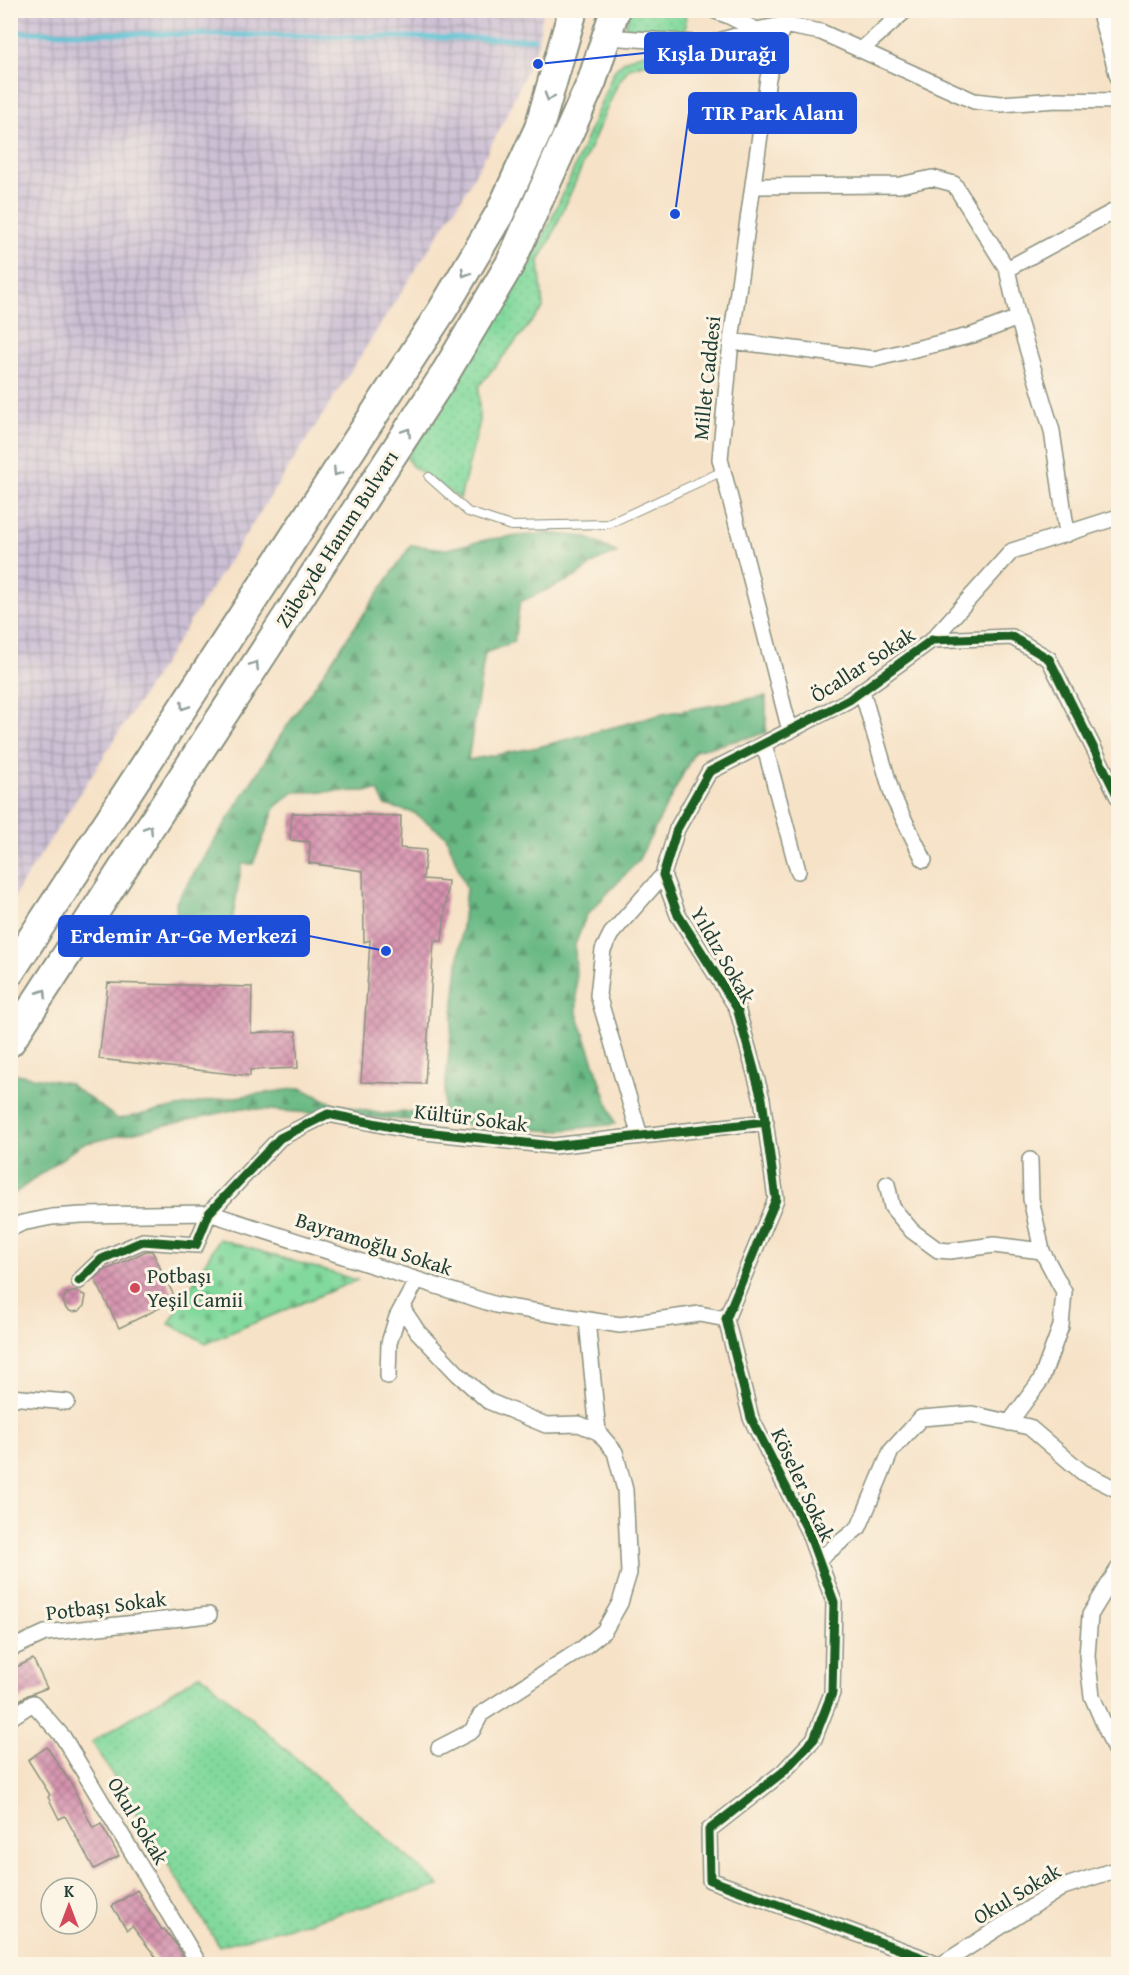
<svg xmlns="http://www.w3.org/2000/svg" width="1129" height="1975" font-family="'Gentium Book Plus',serif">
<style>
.industrial{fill:url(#industrial-grid)}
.grass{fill:url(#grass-dots);stroke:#508b68;stroke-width:1.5}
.forest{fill:url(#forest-firs);stroke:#447b5c;stroke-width:1.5}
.cemetery{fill:url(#cemetery-stones);stroke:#508b68;stroke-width:1.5}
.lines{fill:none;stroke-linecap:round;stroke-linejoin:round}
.stream{stroke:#58c1d4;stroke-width:5}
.building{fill:url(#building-cross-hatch)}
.lane-casing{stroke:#8a907e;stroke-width:10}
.street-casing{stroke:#8a907e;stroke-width:18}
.highway-casing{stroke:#8a907e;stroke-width:32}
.lane{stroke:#fff;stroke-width:8}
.street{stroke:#fff;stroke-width:15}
.highway{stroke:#fff;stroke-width:28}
.cycleway-casing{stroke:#fcf5e5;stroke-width:13}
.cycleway{stroke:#1b5e20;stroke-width:9}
.oneway{stroke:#8f9e9a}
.poi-dot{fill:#d1495b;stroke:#fcf5e5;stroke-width:2}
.labels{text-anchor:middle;stroke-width:6;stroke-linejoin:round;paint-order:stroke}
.street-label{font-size:21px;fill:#1f3d34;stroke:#fcf5e5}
.poi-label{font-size:21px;fill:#1f3d34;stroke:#fcf5e5;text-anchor:start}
.leader{fill:none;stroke:#1d4ed8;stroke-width:2}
.callout-dot{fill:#1d4ed8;stroke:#fcf5e5;stroke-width:2}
.callout{fill:#1d4ed8;stroke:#1d4ed8;stroke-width:2}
.callout-label{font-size:22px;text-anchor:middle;font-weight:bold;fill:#fff}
</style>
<defs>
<pattern id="industrial-grid" width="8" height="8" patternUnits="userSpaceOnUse" patternTransform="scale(1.5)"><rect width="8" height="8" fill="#ccbfd4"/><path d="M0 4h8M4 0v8" fill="none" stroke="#a59cad"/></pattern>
<pattern id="grass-dots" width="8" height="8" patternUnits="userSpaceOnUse" patternTransform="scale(1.5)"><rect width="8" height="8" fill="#82d99d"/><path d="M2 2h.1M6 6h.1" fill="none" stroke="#70bb88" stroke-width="1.8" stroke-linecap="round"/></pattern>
<pattern id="forest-firs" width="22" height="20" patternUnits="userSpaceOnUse" patternTransform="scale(1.5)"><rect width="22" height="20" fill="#69b984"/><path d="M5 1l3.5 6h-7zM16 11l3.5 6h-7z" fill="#56986d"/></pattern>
<pattern id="cemetery-stones" width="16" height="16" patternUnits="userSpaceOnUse" patternTransform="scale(1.5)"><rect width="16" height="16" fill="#82d99d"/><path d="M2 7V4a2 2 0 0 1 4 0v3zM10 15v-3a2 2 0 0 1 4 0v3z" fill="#70bb88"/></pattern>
<pattern id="building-cross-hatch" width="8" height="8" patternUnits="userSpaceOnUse" patternTransform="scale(1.5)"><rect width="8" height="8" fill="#d592ae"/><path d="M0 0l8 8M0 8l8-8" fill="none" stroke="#ac788e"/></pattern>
</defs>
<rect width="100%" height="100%" fill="#fcf5e5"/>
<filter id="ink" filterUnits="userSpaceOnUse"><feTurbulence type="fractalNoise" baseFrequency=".0167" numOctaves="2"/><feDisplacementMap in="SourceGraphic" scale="12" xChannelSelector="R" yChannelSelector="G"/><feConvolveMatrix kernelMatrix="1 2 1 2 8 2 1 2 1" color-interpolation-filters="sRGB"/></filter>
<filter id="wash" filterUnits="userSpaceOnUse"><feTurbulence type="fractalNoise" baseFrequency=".008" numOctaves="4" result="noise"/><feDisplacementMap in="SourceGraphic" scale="24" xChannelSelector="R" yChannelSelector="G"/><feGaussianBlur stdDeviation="1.35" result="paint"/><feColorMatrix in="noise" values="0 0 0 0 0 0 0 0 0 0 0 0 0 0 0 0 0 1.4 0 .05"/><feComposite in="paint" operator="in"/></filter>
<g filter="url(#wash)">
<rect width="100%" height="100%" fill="#f6e2c7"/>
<path class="industrial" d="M 11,10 L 543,11 L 537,47 L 502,125 L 463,196 L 11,901 Z"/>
<path class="grass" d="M 630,11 L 681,11 C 688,17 686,23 685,32 L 634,29 L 625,26 Z
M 651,52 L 677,54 L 670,62 L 643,64 L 629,68 L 618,83 L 549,243 L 539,260 L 543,308 L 479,386 L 479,425 L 460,499 L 411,465 L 407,457 L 538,248 L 571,176 L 614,71 C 625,58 634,55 651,52 Z
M 201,1674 L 440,1886 L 219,1946 L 92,1742 Z"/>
<path class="forest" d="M 547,533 L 586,537 L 617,553 L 597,561 L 575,577 L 520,602 L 514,642 L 485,653 L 468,760 L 538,747 L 663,714 L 766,696 L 766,733 L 695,751 L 638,861 L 586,916 L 575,945 L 577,1013 L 615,1124 L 554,1131 L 242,1108 L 82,1144 L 11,1196 L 10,1073 L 68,1083 L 118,1119 L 213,1100 L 301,1088 L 334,1104 L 382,1114 L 443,1109 L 466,888 L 446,836 L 414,813 L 385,805 L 378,791 L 294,792 L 276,806 L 253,864 L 242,864 L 226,956 L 190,945 L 177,924 L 176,902 L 281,735 L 411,545 L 447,549 L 490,539 Z"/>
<path class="cemetery" d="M 219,1239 L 357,1280 L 206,1343 L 169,1324 Z"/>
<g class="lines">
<path class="stream" d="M 10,32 L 534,39"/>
</g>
<g id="blocks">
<path class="building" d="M 292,813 L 401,816 L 400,848 L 426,850 L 423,879 L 448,881 L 442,941 L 434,941 L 425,1084 L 361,1082 L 370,940 L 364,942 L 363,871 L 309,863 L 310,842 L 290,840 Z
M 108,983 L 252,987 L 251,1033 L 296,1031 L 298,1068 L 250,1070 L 250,1076 L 99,1059 Z
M 146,1251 L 152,1251 L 176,1300 L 119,1328 L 95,1279 L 102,1272 Z
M 76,1291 L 86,1296 L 84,1306 L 79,1311 L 72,1312 L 66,1309 L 63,1300 L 67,1294 Z
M 33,1659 L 47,1688 L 28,1695 L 16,1702 L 10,1691 L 10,1670 Z
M 47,1747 L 72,1785 L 93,1828 L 101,1824 L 119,1856 L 94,1869 L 65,1816 L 59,1819 L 48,1797 L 50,1795 L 28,1760 Z
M 137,1890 L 162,1930 L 164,1929 L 178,1947 L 188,1965 L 162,1965 L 132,1926 L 127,1930 L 112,1906 Z"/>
</g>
</g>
<g filter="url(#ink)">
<use href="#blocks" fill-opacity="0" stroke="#8a907e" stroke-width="1.5"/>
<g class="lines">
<g class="lane-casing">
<path id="lane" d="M 429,477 L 468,512 L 511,526 L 608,524 L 723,471"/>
</g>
<g class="street-casing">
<path id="street" d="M 713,10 L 729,16 L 756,30
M 787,10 L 768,78 L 731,341 L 720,459 L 790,731
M 1099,10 L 1118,77
M 607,37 L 709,44 L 756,30 L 783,25 L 821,32 L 974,101 L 1001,104 L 1057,100 L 1118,101
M 861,50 L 906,10
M 753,186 L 900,185 L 932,178 L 954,184 L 1007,269 L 1018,318 L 1052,431 L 1067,534
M 1007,269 L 1118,209
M 731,341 L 874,359 L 973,335 L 1018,318
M 932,640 L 1012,551 L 1118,517
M 862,691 L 893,797 L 924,860
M 764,744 L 798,871
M 640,1136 L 598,995 L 603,950 L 611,934 L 663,875
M 887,1184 L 892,1207 L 912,1231 L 938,1250 L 950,1251 L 994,1245 L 1042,1251
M 10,1229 L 22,1223 L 52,1217 L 82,1215 L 209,1213 L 496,1305 L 620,1325 L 700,1314 L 726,1319
M 79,1281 L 102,1259 L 143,1241 L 196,1245 L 209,1213 L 280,1138 L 328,1114 L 407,1130 L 553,1146 L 766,1122
M 402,1308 L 418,1332 L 458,1374 L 488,1401 L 546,1425 L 579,1424 L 598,1432 L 615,1452 L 625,1490 L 629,1573 L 620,1603 L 604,1631 L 583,1648 L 481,1714 L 472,1731 L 439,1748
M 726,1319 L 776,1199 L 762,1099 L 737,1008 L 678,915 L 663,875 L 677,829 L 709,772 L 849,700 L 932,640 L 1012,637 L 1049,659 L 1118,797
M 726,1319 L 751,1418 L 808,1531 L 834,1602 L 832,1693 L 814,1739 L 783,1772 L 709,1830 L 710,1880 L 918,1956 L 935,1964
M 587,1320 L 598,1432
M 388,1376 L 389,1343 L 397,1317 L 417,1280
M 10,1397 L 67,1402
M 1009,1423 L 1041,1380 L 1061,1326 L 1064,1292 L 1042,1251 L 1031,1199 L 1030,1160
M 818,1560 L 859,1527 L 891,1451 L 921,1418 L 972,1414 L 1029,1427 L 1082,1472 L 1118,1490
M 10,1649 L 45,1633 L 209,1615
M 10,1718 L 33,1703 L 63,1737 L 199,1964
M 1115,1750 L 1092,1696 L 1087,1656 L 1090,1615 L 1118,1569
M 942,1964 L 1063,1887 L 1118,1869"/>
</g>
<g class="highway-casing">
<path id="highway" d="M 10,972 L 443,309 L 500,213 L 539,128 L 573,10
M 10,1042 L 443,377 L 510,264 L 592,81 L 615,10"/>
</g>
<use href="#lane" class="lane"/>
<use href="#street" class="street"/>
<use href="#highway" class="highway"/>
<g class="cycleway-casing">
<path id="cycleway" d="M 79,1281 L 102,1259 L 143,1241 L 196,1245 L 209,1213 L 280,1138 L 328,1114 L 407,1130 L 553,1146 L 766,1122
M 935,1964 L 918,1956 L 710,1880 L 709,1830 L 783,1772 L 814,1739 L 832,1693 L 834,1602 L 808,1531 L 751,1418 L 726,1319 L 776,1199 L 762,1099 L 737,1008 L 678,915 L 663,875 L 677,829 L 709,772 L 849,700 L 932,640 L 1012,637 L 1049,659 L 1118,797"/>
</g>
<use href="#cycleway" class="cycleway"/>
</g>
<defs><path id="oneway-chevron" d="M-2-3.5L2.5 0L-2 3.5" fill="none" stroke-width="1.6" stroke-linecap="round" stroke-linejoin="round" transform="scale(1.5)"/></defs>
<g class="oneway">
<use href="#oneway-chevron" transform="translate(549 97) rotate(107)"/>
<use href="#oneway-chevron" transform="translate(465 273) rotate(121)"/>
<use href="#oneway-chevron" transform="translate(407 432) rotate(-57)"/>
<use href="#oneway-chevron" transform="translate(337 472) rotate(123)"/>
<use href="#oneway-chevron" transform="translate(255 665) rotate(-57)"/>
<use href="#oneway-chevron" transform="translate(184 706) rotate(123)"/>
<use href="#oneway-chevron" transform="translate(149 829) rotate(-57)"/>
<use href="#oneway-chevron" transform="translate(43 993) rotate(-57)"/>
</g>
</g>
<circle class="poi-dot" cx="135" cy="1288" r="6"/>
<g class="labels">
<g class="street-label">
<text transform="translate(707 378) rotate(-84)" y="7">Millet Caddesi</text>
<text transform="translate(337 539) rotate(-57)" y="7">Zübeyde Hanım Bulvarı</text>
<text transform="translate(863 665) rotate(-33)" y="7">Öcallar Sokak</text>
<text transform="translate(723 955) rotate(60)" y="7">Yıldız Sokak</text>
<text transform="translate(471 1118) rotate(7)" y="7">Kültür Sokak</text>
<text transform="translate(374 1244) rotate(18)" y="7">Bayramoğlu Sokak</text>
<text transform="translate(803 1485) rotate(65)" y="7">Köseler Sokak</text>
<text transform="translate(106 1606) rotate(-7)" y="7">Potbaşı Sokak</text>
<text transform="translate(138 1821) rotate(59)" y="7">Okul Sokak</text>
<text transform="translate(1017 1894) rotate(-31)" y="7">Okul Sokak</text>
</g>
<g class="poi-label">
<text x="147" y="1283">Potbaşı<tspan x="147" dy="24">Yeşil Camii</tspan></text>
</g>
</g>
<path class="leader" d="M538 64L645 53M675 214L689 113M386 951L309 936"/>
<g class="callout-dot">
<circle cx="538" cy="64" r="6"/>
<circle cx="675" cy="214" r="6"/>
<circle cx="386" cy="951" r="6"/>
</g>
<g class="callout">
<rect x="645" y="33" width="143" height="40" rx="6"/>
<rect x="689" y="93" width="167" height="40" rx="6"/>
<rect x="59" y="916" width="250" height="40" rx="6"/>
</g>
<g class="callout-label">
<text x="717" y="61">Kışla Durağı</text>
<text x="773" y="120">TIR Park Alanı</text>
<text x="184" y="943">Erdemir Ar-Ge Merkezi</text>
</g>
<rect width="1129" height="1975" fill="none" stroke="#fcf5e5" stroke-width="36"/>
<g transform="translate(69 1906)"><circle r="28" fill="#fcf5e5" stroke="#a4ab9e" stroke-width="1.5"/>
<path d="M0-4.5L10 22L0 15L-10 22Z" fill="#d1495b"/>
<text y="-9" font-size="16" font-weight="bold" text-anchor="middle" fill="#1f3d34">K</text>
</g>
</svg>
